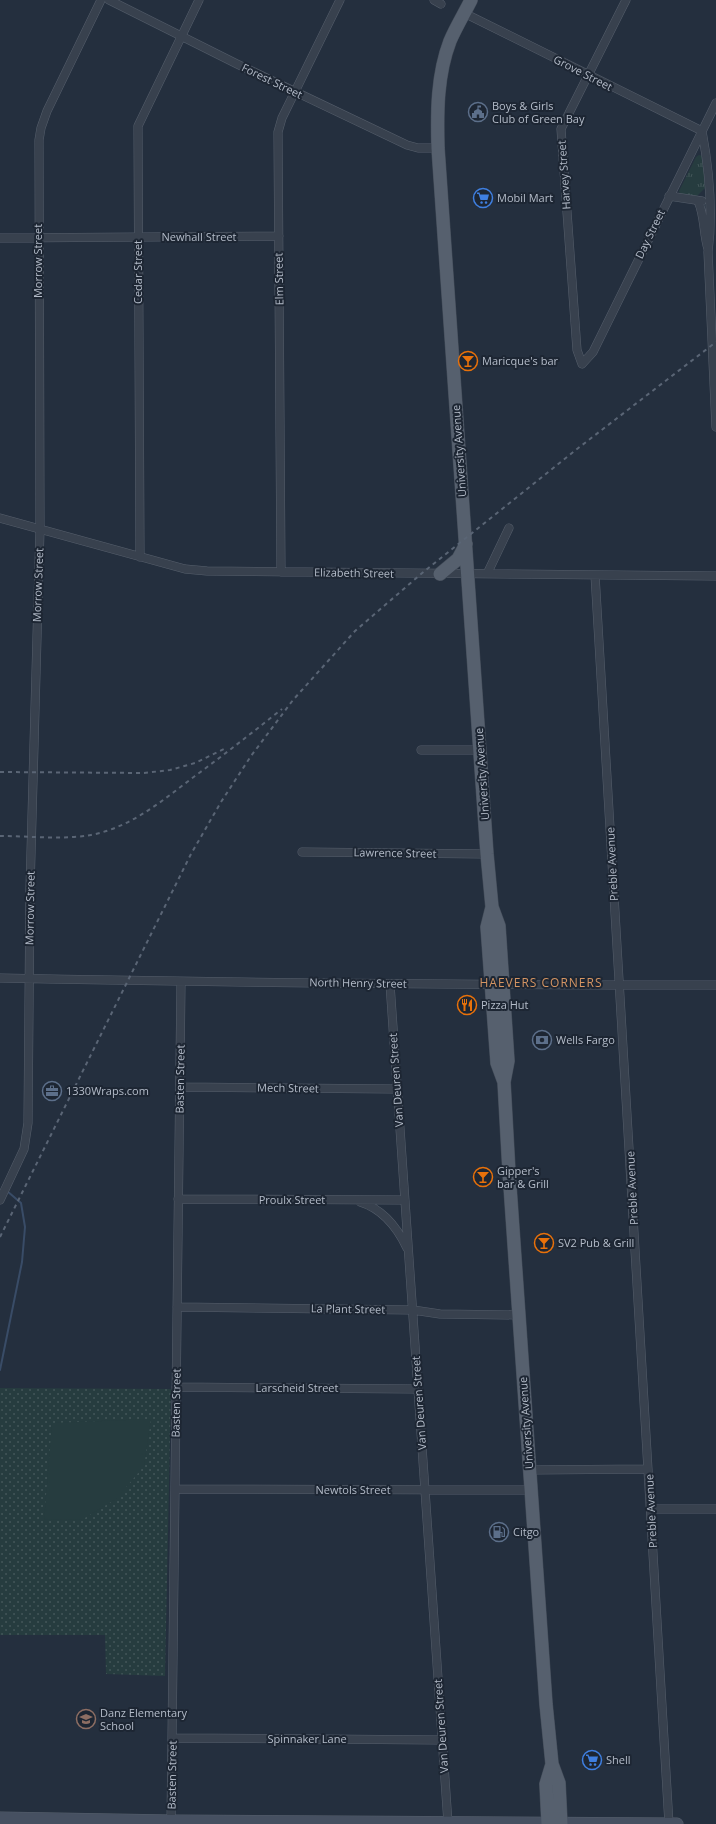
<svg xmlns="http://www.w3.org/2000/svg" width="716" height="1824" font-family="'Open Sans',sans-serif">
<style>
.grass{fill:url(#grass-tufts)}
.park{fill:url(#park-dots)}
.pitch{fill:#263c3f}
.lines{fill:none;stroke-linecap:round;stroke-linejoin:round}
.stream{stroke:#394c67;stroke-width:2}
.street-casing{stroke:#565f6c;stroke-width:9}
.secondary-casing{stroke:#565f6c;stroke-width:13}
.primary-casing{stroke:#414a57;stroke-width:14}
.street{stroke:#38414e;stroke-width:8}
.secondary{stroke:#465061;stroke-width:12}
.primary{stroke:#56606e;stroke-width:13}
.rail{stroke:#5a6575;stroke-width:2;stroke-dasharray:4 4;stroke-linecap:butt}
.labels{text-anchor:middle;stroke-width:4;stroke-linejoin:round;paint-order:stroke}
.street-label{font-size:11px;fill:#b4bcc9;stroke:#1d2633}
.poi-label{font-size:11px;fill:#b4bcc9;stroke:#1d2633;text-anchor:start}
.neighbourhood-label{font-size:12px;letter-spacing:1px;fill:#d59563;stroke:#1d2633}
</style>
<defs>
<pattern id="grass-tufts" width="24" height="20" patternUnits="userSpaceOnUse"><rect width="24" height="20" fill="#263c3f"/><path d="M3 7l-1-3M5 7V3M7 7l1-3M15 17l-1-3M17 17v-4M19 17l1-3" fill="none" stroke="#435659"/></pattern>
<pattern id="park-dots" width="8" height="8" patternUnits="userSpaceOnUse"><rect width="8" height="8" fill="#263c3f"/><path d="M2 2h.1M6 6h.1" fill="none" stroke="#435659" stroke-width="1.8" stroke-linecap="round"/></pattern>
</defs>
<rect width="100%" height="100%" fill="#242f3e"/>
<path class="grass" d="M 699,155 L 703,156 L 705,188 L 696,197 L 680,195 L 679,191 L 696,157 Z"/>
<path class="park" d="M 0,1388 L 171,1389 L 165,1676 L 106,1674 L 105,1635 L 0,1635 Z"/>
<path class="pitch" d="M 151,1419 L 144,1466 L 116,1499 L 83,1519 L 44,1520 L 52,1423 Z"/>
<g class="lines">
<path class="stream" d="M 0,1370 L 22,1262 L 25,1227 L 21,1203 L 7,1191"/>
<g class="street-casing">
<path id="street" d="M 109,0 L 237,64 L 407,145 L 418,148 L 438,148
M 434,0 L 441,4
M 626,0 L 561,129 L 577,350 L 582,364 L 593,352 L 716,103
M 464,13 L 702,131 C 709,169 713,214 708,252 L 716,427
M 669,196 L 702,201
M 698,201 C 705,216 703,233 708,249
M 0,238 L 279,236
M 0,518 L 185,569 L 207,571 L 716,576
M 140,557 L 138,126 L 199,0
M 281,572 L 278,132 L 282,118 L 340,0
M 487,574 L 509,528
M 595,575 L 669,1824
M 421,750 L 480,750
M 302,852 L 487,854
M 0,978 C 239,983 477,985 716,985
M 390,984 L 448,1823
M 180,1087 L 397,1089
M 178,1199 L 405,1200
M 0,1200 L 24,1149 L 28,1123 L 30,889 L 40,529 L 39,140 L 41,128 L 47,111 L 101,0
M 360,1202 C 383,1209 397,1227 407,1248
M 177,1307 L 413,1310 L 440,1314 L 519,1315
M 176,1387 L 418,1389
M 529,1470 L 648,1469
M 175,1489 L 531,1490
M 651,1509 L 716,1509
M 172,1738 L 442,1740
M 171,1824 L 181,982"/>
</g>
<g class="secondary-casing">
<path id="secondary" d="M 0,1818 L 172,1821 L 677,1824"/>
</g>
<g class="primary-casing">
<path id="primary" d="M 471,0 C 464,14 456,27 450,41 C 437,75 437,112 438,148 L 487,854 L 492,907 L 499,926 L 508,1061 L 504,1082 L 509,1172 L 546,1704 L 552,1764 L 559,1783 L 561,1824
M 440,574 L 458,559 L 466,544
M 492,907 L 487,927 L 497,1063 L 504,1082
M 548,1824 L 546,1784 L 552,1764"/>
</g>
<use href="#street" class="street"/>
<use href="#secondary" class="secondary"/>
<use href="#primary" class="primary"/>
<path class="rail" d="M 0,772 L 144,773 L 170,770 L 195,763 L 226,748
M 0,836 C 29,836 63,840 91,835 C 132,827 163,800 195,776 C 225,754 253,732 282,709
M 0,1237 L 191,854 L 221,802 L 251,756 L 293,700 L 355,631 L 421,574 L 577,449 L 716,342"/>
</g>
<defs>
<g id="civic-ring" transform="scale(1)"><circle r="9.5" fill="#1d2633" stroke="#5c6f8a" stroke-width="1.5"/><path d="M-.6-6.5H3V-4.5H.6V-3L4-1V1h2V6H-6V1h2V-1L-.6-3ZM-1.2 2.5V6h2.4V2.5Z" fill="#5c6f8a"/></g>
<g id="supermarket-ring" transform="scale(1)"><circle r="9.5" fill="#1d2633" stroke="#3f7fe0" stroke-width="1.5"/><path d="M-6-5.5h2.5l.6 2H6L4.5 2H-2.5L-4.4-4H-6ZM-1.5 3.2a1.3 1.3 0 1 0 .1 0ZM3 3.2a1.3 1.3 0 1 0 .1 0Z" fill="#3f7fe0"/></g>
<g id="bar-ring" transform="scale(1)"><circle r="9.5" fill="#1d2633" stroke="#e8710a" stroke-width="1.5"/><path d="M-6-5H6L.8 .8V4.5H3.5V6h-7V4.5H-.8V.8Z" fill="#e8710a"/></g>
<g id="restaurant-ring" transform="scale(1)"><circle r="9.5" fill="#1d2633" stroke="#e8710a" stroke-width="1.5"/><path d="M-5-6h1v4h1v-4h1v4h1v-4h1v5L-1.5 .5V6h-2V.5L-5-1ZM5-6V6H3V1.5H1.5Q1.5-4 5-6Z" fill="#e8710a"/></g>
<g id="bank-ring" transform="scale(1)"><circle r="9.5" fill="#1d2633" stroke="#5c6f8a" stroke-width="1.5"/><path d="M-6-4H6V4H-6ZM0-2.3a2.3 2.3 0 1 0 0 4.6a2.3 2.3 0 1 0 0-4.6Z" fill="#5c6f8a"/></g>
<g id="office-ring" transform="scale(1)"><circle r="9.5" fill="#1d2633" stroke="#5c6f8a" stroke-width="1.5"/><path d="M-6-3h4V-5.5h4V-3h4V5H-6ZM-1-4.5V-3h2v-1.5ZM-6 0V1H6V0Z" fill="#5c6f8a"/></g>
<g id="fuel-ring" transform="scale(1)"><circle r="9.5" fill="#1d2633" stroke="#5c6f8a" stroke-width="1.5"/><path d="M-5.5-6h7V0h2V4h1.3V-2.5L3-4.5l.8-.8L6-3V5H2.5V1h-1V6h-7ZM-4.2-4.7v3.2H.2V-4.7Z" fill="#5c6f8a"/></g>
<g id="school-ring" transform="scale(1)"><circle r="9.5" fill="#1d2633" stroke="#8d6e63" stroke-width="1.5"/><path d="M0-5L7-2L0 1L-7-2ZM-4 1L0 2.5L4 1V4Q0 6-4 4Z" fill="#8d6e63"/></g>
</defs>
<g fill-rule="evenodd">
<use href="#civic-ring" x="478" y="112"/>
<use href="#supermarket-ring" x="483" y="198"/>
<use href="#bar-ring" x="468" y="361"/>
<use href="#restaurant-ring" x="467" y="1005"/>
<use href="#bank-ring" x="542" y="1040"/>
<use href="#office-ring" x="52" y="1091"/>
<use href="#bar-ring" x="483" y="1177"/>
<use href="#bar-ring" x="544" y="1243"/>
<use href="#fuel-ring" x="499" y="1532"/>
<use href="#school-ring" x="86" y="1719"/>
<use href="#supermarket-ring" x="592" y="1760"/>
</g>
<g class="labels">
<g class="street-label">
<text transform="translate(583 73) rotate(27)" y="4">Grove Street</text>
<text transform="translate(272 81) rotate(26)" y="4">Forest Street</text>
<text transform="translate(564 175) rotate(-94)" y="4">Harvey Street</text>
<text transform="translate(650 234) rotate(-64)" y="4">Day Street</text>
<text x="199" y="241">Newhall Street</text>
<text transform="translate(38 261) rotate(-90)" y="4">Morrow Street</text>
<text transform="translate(138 272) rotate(-90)" y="4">Cedar Street</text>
<text transform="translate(279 279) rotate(-91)" y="4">Elm Street</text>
<text transform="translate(459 451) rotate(-94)" y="4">University Avenue</text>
<text transform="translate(354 573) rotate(1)" y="4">Elizabeth Street</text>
<text transform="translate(38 585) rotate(-88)" y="4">Morrow Street</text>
<text transform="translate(482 774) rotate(-94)" y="4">University Avenue</text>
<text transform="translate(395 853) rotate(1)" y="4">Lawrence Street</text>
<text transform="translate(612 864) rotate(-93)" y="4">Preble Avenue</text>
<text transform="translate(30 908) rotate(-89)" y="4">Morrow Street</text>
<text transform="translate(358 983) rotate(1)" y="4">North Henry Street</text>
<text transform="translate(180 1079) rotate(-89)" y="4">Basten Street</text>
<text transform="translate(396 1080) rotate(-94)" y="4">Van Deuren Street</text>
<text transform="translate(288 1088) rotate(1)" y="4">Mech Street</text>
<text transform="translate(632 1188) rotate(-93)" y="4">Preble Avenue</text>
<text x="292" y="1204">Proulx Street</text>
<text transform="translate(348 1309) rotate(1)" y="4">La Plant Street</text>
<text x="297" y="1392">Larscheid Street</text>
<text transform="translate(176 1403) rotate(-89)" y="4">Basten Street</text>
<text transform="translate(419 1403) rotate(-94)" y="4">Van Deuren Street</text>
<text transform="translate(526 1423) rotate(-94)" y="4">University Avenue</text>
<text x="353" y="1494">Newtols Street</text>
<text transform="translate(651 1511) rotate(-93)" y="4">Preble Avenue</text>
<text transform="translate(441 1726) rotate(-94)" y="4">Van Deuren Street</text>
<text x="307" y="1743">Spinnaker Lane</text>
<text transform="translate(172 1775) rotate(-89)" y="4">Basten Street</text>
</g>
<g class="poi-label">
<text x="492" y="110">Boys &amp; Girls<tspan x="492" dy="13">Club of Green Bay</tspan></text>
<text x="497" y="202">Mobil Mart</text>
<text x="482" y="365">Maricque's bar</text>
<text x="481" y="1009">Pizza Hut</text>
<text x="556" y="1044">Wells Fargo</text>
<text x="66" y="1095">1330Wraps.com</text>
<text x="497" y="1175">Gipper's<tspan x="497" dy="13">bar &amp; Grill</tspan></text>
<text x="558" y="1247">SV2 Pub &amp; Grill</text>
<text x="513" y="1536">Citgo</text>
<text x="100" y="1717">Danz Elementary<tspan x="100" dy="13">School</tspan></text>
<text x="606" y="1764">Shell</text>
</g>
<g class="neighbourhood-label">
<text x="541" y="987">HAEVERS CORNERS</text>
</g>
</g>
</svg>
